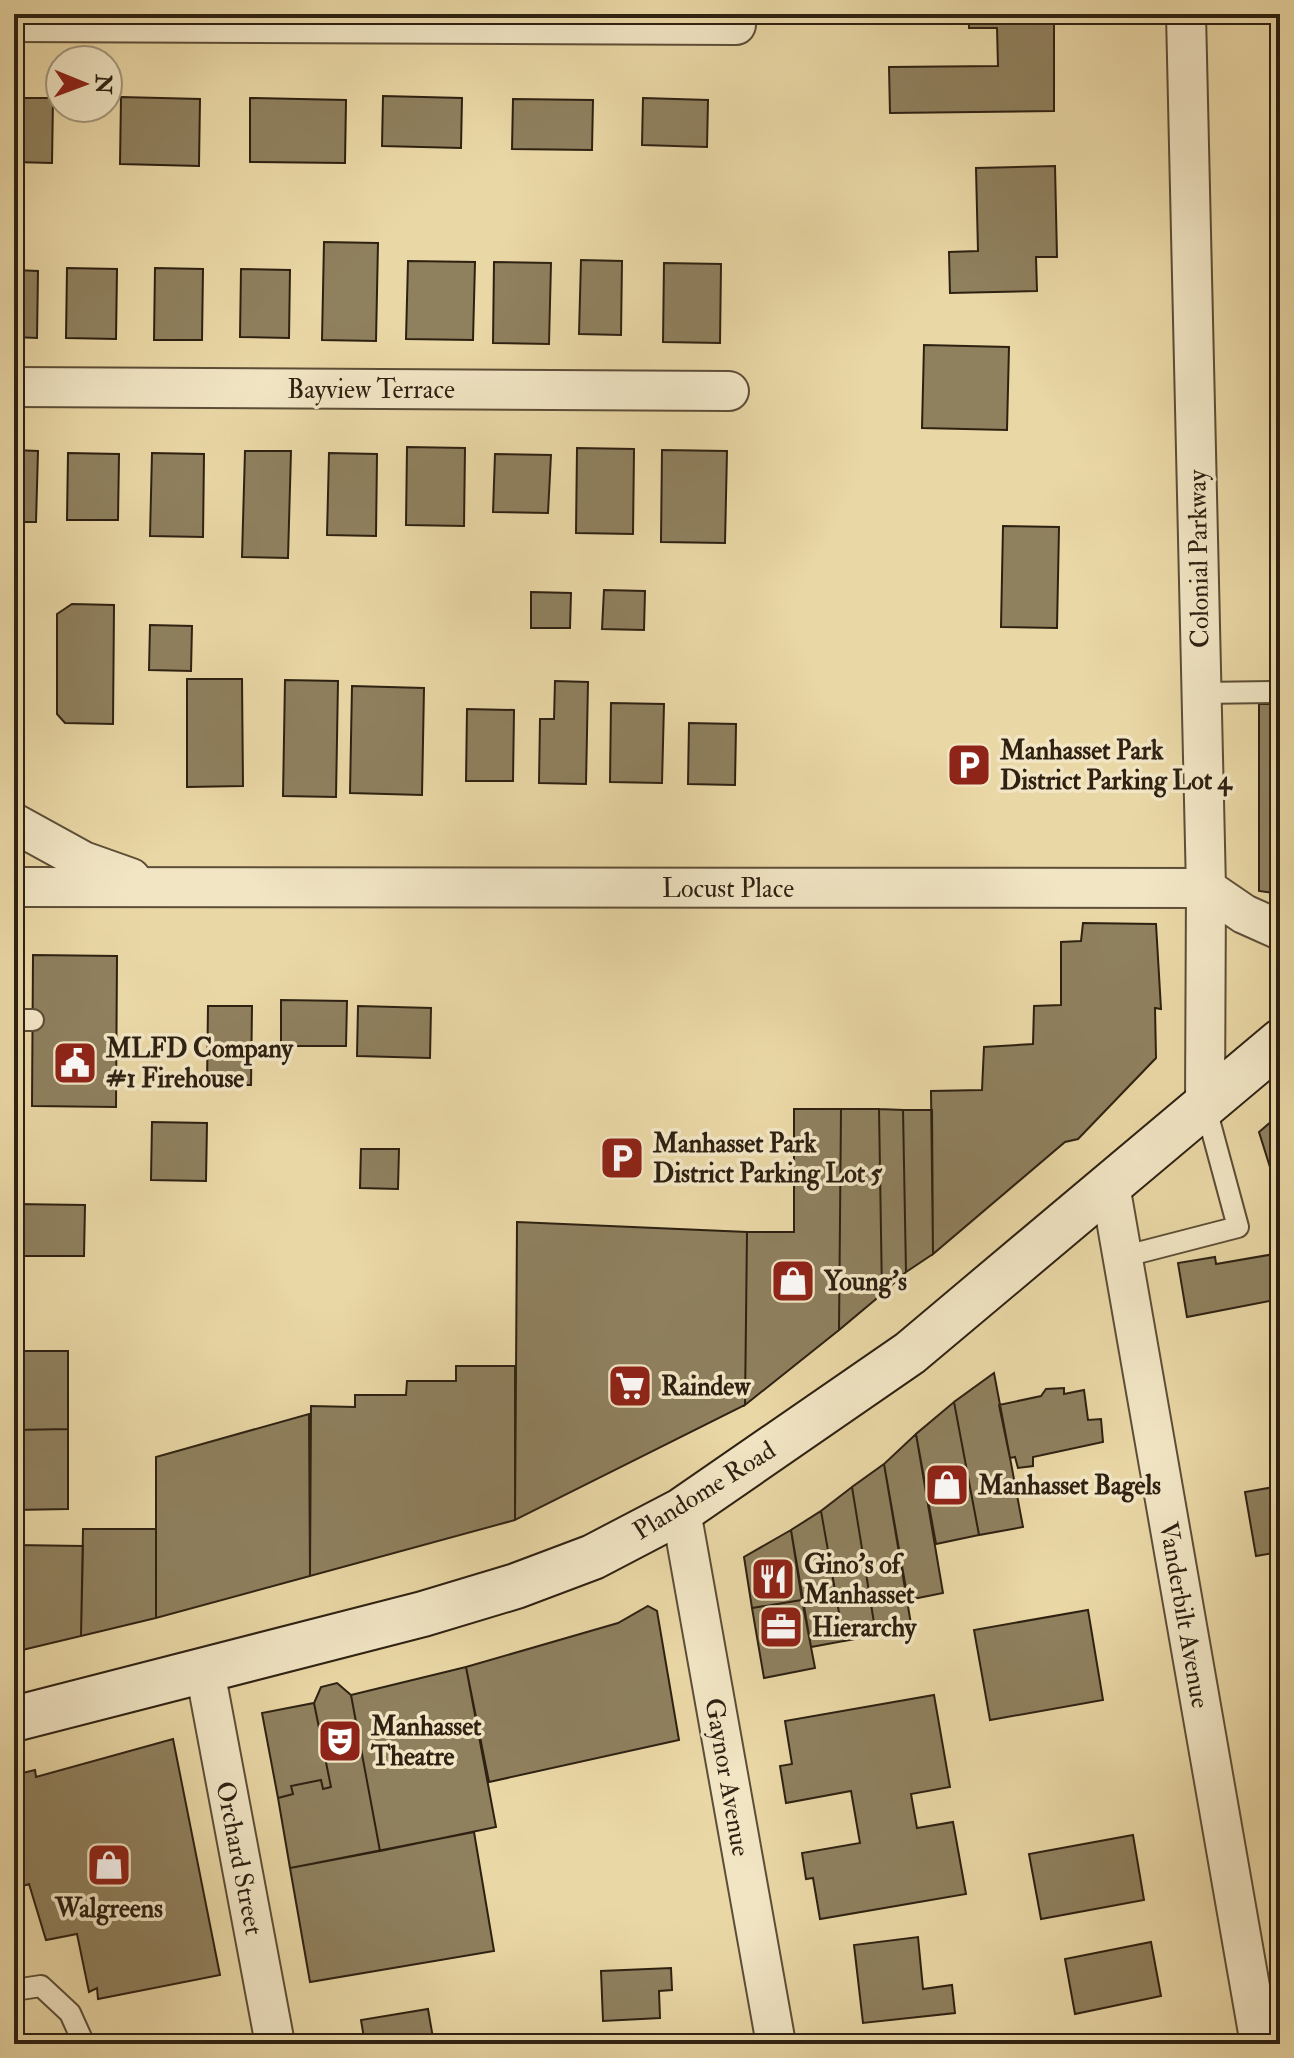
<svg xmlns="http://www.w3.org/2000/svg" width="1294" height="2058" font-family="'IM FELL Double Pica',serif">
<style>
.building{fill:#8f805e;stroke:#2e2112;stroke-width:2}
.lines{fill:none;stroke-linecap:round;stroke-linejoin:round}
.service-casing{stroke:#5d4e37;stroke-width:24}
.minor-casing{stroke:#5d4e37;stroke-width:42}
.secondary-casing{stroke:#2e2112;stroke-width:48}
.service{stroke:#f1e5c4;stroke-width:20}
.minor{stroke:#f1e5c4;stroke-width:38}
.secondary{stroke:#f1e5c4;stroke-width:44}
.labels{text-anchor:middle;stroke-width:7;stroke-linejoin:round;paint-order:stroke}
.street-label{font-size:26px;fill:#2e2112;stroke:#f1e5c4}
.poi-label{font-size:26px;font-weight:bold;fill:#2e2112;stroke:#f1e5c4;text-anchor:start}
</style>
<rect width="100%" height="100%" fill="#e9d7a5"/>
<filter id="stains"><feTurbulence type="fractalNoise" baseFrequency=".0025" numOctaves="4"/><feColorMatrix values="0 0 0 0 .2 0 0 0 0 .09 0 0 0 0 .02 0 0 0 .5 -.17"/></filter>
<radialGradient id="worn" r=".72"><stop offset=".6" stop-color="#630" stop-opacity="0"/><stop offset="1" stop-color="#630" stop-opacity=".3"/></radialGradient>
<path class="building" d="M 969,14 L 1054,14 L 1054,111 L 890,113 L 889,67 L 998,66 L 997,28 L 969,28 Z
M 383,96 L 462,98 L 461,148 L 382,146 Z
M 121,97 L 200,99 L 199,166 L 120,164 Z
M 14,98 L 53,98 L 52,163 L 14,162 Z
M 250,98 L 346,100 L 345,163 L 250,162 Z
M 643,98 L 708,100 L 707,147 L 642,145 Z
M 513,99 L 593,100 L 592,150 L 512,149 Z
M 1055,166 L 1057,257 L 1036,257 L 1037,291 L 950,293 L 949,252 L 978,251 L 976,168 Z
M 324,242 L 378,243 L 376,341 L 322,340 Z
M 581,260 L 622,261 L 621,335 L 579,334 Z
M 408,261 L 475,262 L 473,340 L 406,339 Z
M 494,262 L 551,263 L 549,344 L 493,343 Z
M 664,263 L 721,264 L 720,343 L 663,342 Z
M 67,268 L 117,269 L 116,339 L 66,338 Z
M 155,268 L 203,269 L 202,340 L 154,340 Z
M 241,269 L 290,270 L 289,338 L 240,337 Z
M 14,270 L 38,271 L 37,338 L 14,337 Z
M 924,345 L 1009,347 L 1007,430 L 922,428 Z
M 407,447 L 465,448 L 464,526 L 406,525 Z
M 577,448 L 634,449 L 633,534 L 576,533 Z
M 14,450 L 38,451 L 36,522 L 14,522 Z
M 662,450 L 727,451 L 725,543 L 661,542 Z
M 245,451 L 291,451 L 288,558 L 242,557 Z
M 68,453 L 119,454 L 118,520 L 67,520 Z
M 152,453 L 204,454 L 203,537 L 150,536 Z
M 329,453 L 377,454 L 376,536 L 327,535 Z
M 495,454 L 551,455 L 548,513 L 493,512 Z
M 1003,526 L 1059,527 L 1057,628 L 1001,627 Z
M 604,590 L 645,591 L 644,630 L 602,629 Z
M 531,592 L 571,593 L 570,628 L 531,628 Z
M 72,604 L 114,605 L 113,724 L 65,723 L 57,714 L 57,614 Z
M 150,625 L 192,626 L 191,671 L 149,670 Z
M 187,679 L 242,679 L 243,786 L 187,787 Z
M 285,680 L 338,681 L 336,797 L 283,796 Z
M 555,681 L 588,682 L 586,784 L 539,783 L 540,719 L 554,719 Z
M 352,686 L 424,688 L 422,795 L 350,793 Z
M 611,703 L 664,704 L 662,783 L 610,782 Z
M 1259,704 L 1280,704 L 1280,894 L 1259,891 Z
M 467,709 L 514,710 L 513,781 L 466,781 Z
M 689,723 L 736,724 L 735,785 L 688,784 Z
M 1083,923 L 1156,924 L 1161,1009 L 1155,1008 L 1156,1058 L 1078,1139 L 1065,1142 L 933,1254 L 931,1091 L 982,1090 L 984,1047 L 1033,1044 L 1034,1006 L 1061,1005 L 1061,942 L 1081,941 Z
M 33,955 L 117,956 L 116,1107 L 32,1106 Z
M 281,1000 L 347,1001 L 346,1046 L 281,1046 Z
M 208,1006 L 252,1006 L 251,1085 L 207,1085 Z
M 358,1006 L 431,1008 L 430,1058 L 357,1056 Z
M 794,1109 L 841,1109 L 839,1330 L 745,1405 L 747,1232 L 794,1232 Z
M 841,1109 L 879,1109 L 882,1294 L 839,1330 Z
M 879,1109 L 903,1110 L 906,1272 L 882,1294 Z
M 903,1110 L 932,1110 L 933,1254 L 906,1272 Z
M 1280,1114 L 1280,1199 L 1259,1132 Z
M 152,1122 L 207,1123 L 206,1181 L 151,1180 Z
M 361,1149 L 399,1149 L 398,1189 L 360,1188 Z
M 14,1204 L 85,1205 L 84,1256 L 14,1256 Z
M 517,1222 L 747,1232 L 745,1405 L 515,1520 Z
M 1280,1253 L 1280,1299 L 1187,1317 L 1178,1263 L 1215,1257 L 1216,1264 Z
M 14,1351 L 68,1351 L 68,1429 L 14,1430 Z
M 456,1366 L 515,1366 L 515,1520 L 310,1576 L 311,1406 L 355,1407 L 355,1395 L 406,1395 L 407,1381 L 456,1381 Z
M 994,1373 L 1023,1527 L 979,1535 L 954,1402 Z
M 1064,1388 L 1064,1394 L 1084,1390 L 1088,1420 L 1101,1419 L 1103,1442 L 1033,1457 L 1033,1466 L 1018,1468 L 1015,1457 L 1010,1458 L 999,1405 L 1041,1396 L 1046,1389 Z
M 954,1402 L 979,1535 L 936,1544 L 916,1434 Z
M 309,1414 L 310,1576 L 156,1618 L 156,1457 Z
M 68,1429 L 68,1509 L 14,1510 L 14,1430 Z
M 916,1434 L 943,1593 L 908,1600 L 884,1464 Z
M 884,1464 L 912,1630 L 876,1635 L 852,1487 Z
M 1280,1486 L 1280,1552 L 1256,1556 L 1245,1492 Z
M 852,1487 L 876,1635 L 844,1641 L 821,1511 Z
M 821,1511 L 844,1641 L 811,1647 L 791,1530 Z
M 83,1529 L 156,1529 L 156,1618 L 81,1636 Z
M 791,1530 L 802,1600 L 752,1608 L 744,1557 Z
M 14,1545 L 83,1546 L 81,1636 L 14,1652 Z
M 1280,1594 L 1280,1652 L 1270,1596 Z
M 802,1600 L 815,1668 L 764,1678 L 752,1608 Z
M 648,1606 L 657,1611 L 679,1740 L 489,1782 L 466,1667 L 618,1623 Z
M 1088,1610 L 1103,1700 L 990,1720 L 974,1630 Z
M 466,1667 L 496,1827 L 380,1851 L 351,1695 Z
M 337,1683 L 351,1695 L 380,1851 L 290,1868 L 278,1798 L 293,1794 L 291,1786 L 321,1780 L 323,1789 L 331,1787 L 314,1703 L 321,1687 Z
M 934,1695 L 950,1787 L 911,1794 L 917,1828 L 953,1822 L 966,1894 L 820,1919 L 813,1878 L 806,1879 L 802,1853 L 860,1843 L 851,1791 L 786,1803 L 780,1766 L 792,1764 L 785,1721 Z
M 314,1703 L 331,1787 L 323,1789 L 321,1780 L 291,1786 L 293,1794 L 278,1798 L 262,1713 Z
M 173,1739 L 220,1975 L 98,1999 L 97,1988 L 89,1992 L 77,1934 L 46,1940 L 29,1884 L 23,1886 L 14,1848 L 14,1775 L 35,1770 L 36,1777 Z
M 474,1832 L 494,1951 L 310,1982 L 290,1868 Z
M 1133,1835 L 1144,1900 L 1041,1919 L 1029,1854 Z
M 14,1848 L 22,1883 L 14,1885 Z
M 918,1937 L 923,1989 L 952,1985 L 955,2013 L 863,2023 L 854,1945 Z
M 1151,1942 L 1161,1996 L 1075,2014 L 1065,1959 Z
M 671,1968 L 672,1990 L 659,1991 L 660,2018 L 603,2021 L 601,1971 Z
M 428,2009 L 434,2044 L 365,2044 L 361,2020 Z"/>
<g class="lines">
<g class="service-casing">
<path id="service" d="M 1201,693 L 1280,692
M 14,1020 L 33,1020
M 1122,1257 L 1238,1227 L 1205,1105
M 14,1990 L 41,1986 L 70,2013 L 84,2044"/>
</g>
<g class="minor-casing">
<path id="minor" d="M 1186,14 L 1206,888 L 1205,1105
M 14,22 L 736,25
M 14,387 L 729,391
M 14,823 L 83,861 L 131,878
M 14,887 L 1206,888 L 1244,914 L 1280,930
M 1110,1185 L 1260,2044
M 681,1511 L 776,2044
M 205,1671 L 275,2044"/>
</g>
<g class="secondary-casing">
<path id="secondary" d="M 14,1719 L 423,1614 L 516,1586 L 593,1557 L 681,1511 L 910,1353 L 1280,1042"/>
</g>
<use href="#service" class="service"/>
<use href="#minor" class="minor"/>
<use href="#secondary" class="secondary"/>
</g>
<defs>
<g id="parking-square" transform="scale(2.3)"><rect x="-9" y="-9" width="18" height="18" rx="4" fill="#8f2418" stroke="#f1e5c4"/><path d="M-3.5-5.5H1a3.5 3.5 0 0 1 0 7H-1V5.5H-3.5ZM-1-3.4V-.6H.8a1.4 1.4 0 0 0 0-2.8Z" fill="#fff"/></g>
<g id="civic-square" transform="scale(2.3)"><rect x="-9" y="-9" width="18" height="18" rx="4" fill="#8f2418" stroke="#f1e5c4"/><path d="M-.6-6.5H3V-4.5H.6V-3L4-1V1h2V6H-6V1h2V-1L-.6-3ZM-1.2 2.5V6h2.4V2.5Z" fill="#fff"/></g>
<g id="shop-square" transform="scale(2.3)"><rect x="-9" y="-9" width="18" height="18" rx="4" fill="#8f2418" stroke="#f1e5c4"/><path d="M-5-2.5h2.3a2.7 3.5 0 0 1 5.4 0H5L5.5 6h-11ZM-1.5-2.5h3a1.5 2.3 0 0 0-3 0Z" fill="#fff"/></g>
<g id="supermarket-square" transform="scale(2.3)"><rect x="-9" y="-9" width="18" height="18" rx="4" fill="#8f2418" stroke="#f1e5c4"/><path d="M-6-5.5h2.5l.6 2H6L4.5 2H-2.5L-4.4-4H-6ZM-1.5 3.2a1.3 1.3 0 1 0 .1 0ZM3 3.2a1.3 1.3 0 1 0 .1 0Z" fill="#fff"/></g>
<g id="restaurant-square" transform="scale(2.3)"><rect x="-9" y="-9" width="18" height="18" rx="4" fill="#8f2418" stroke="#f1e5c4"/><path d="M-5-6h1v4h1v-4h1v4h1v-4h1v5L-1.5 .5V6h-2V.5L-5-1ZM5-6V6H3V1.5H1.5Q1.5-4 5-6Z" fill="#fff"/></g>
<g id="office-square" transform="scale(2.3)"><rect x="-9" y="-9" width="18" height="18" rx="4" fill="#8f2418" stroke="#f1e5c4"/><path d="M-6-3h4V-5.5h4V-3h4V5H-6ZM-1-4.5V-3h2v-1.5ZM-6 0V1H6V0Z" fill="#fff"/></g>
<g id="theatre-square" transform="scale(2.3)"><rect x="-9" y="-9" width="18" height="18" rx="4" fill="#8f2418" stroke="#f1e5c4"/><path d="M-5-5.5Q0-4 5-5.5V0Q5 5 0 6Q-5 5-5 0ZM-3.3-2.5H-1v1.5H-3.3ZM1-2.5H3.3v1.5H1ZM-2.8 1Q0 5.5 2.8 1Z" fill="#fff"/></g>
</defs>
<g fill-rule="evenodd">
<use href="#parking-square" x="969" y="765"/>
<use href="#civic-square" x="75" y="1063"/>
<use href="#parking-square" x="622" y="1158"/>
<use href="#shop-square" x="793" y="1281"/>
<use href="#supermarket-square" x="630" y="1386"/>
<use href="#shop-square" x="947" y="1485"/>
<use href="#restaurant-square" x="773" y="1579"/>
<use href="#office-square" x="781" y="1627"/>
<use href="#theatre-square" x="340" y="1741"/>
<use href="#shop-square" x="109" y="1865"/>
</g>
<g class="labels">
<g class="street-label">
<text x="371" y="398">Bayview Terrace</text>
<text transform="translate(1198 559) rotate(-91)" y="9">Colonial Parkway</text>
<text x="728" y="897">Locust Place</text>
<text transform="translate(704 1490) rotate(-32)" y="9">Plandome Road</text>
<text transform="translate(1185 1615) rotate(80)" y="9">Vanderbilt Avenue</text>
<text transform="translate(728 1777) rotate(80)" y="9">Gaynor Avenue</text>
<text transform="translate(240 1858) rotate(79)" y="9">Orchard Street</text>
</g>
<g class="poi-label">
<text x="1000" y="759">Manhasset Park<tspan x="1000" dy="30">District Parking Lot 4</tspan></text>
<text x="106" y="1057">MLFD Company<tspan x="106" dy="30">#1 Firehouse</tspan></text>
<text x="653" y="1152">Manhasset Park<tspan x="653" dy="30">District Parking Lot 5</tspan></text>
<text x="824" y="1290">Young's</text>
<text x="661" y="1395">Raindew</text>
<text x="978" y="1494">Manhasset Bagels</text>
<text x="804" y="1573">Gino's of<tspan x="804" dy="30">Manhasset</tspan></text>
<text x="812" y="1636">Hierarchy</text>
<text x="371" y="1735">Manhasset<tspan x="371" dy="30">Theatre</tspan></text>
<text x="109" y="1917" text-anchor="middle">Walgreens</text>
</g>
</g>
<rect width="1294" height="2058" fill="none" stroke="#e9d7a5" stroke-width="48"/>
<rect x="16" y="16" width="1262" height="2026" fill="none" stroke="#2e2112" stroke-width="4"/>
<rect x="24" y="24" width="1246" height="2010" fill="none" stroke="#2e2112" stroke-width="2"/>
<g transform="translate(84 84) rotate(91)"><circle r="38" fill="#f1e5c4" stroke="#a3977d" stroke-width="2"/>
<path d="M0-6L14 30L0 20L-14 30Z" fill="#8f2418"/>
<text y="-12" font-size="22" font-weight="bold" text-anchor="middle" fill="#2e2112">N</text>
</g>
<rect width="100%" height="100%" filter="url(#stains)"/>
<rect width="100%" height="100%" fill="url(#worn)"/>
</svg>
